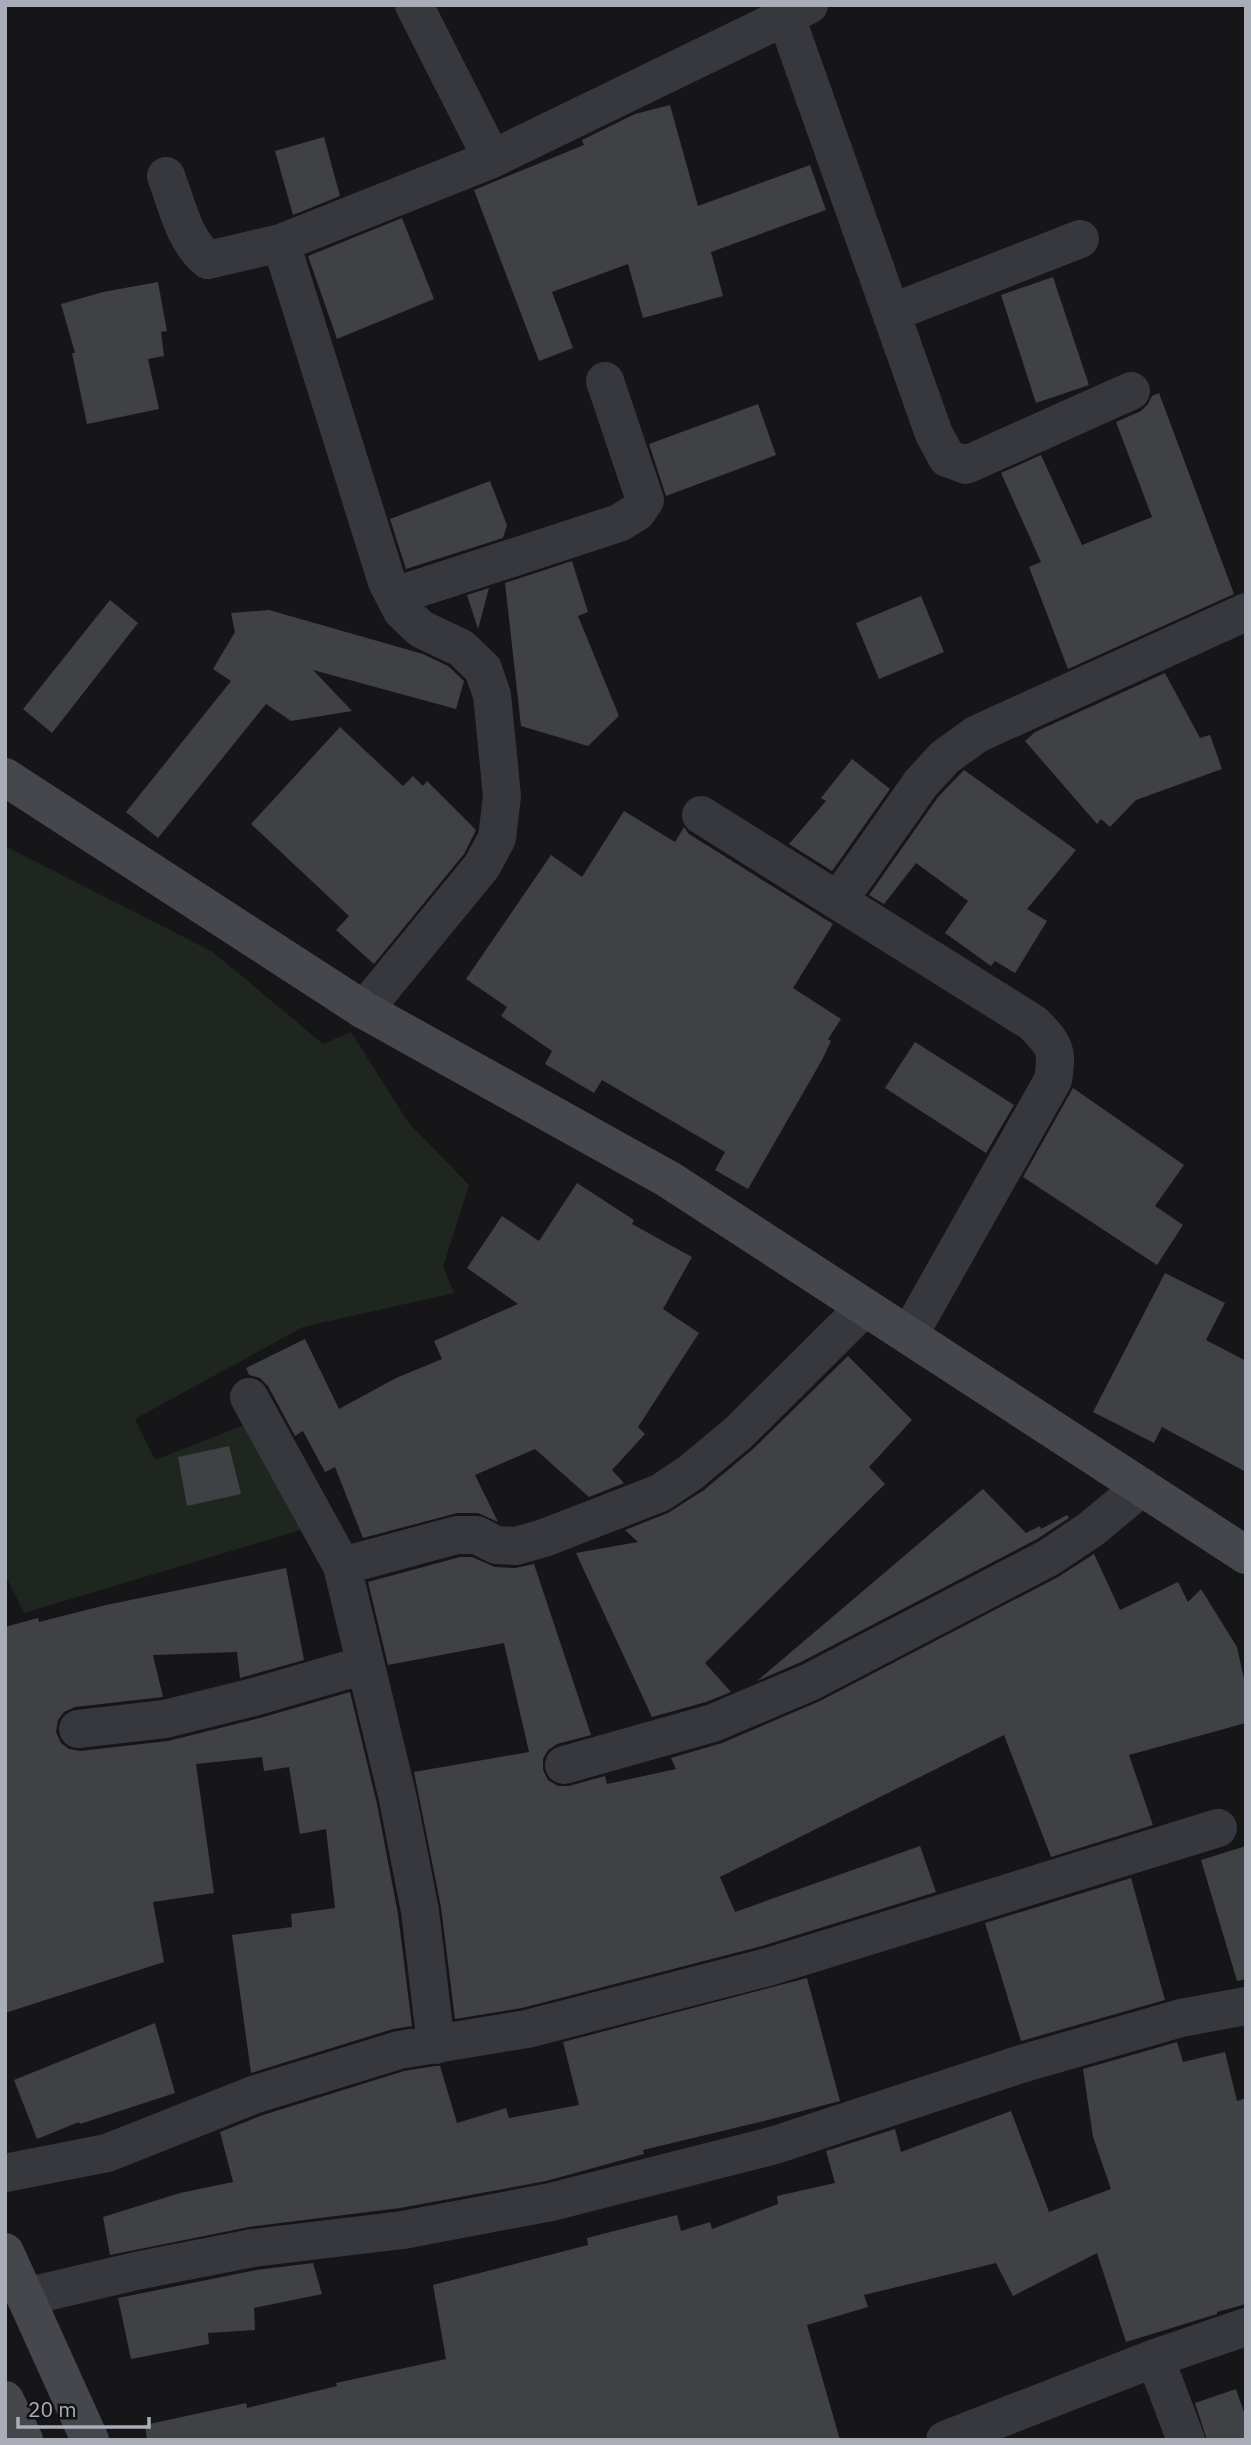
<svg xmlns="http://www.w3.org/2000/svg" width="1251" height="2445" font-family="'IBM Plex Sans',sans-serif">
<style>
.green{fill:#1e261f}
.building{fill:#404145}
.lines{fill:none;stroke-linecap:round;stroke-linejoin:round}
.street{stroke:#37383d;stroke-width:38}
.secondary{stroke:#45474d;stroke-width:38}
</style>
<rect width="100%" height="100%" fill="#161618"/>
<path class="green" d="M 5,846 L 213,952 L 323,1044 L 351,1032 L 408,1122 L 469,1185 L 443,1267 L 454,1293 L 303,1327 L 135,1419 L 155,1460 L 247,1424 L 304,1529 L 24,1613 L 5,1575 Z"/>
<path class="building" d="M 670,105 L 698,206 L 810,165 L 826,210 L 711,252 L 723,296 L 643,318 L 628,264 L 552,292 L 573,348 L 539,361 L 474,190 L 584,145 L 582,140 L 635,114 Z
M 324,137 L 340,196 L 293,215 L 275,151 Z
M 402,218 L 434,299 L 337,339 L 308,256 Z
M 1053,277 L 1089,385 L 1036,403 L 1001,295 Z
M 158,282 L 167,331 L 161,332 L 164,356 L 148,359 L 159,409 L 87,424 L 72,353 L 75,353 L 61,304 L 103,292 Z
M 1159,393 L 1234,594 L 1068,669 L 1029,567 L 1041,562 L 1001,473 L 1041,455 L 1082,545 L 1152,517 L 1116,422 L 1141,411 L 1148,404 L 1152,396 Z
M 758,404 L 776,455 L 666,496 L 649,444 Z
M 490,481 L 507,525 L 503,538 L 406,569 L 390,519 Z
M 572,561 L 588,612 L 578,616 L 619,716 L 588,746 L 521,726 L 505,583 Z
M 489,588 L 478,629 L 467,595 Z
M 921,596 L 944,652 L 879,679 L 856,623 Z
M 110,600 L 138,623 L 52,733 L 23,709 Z
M 269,610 L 423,654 L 448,666 L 464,681 L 456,709 L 313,670 L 352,711 L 291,721 L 266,704 L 158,838 L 126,812 L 231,681 L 213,669 L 235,632 L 231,613 Z
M 1165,673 L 1200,738 L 1210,735 L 1222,769 L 1136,800 L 1110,827 L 1101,819 L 1097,824 L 1025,741 L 1035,732 Z
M 340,727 L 403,786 L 413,776 L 423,786 L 427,781 L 476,830 L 464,854 L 374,964 L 336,930 L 349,916 L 251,824 Z
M 852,759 L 890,789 L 832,871 L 789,844 L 826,801 L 821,798 Z
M 964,770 L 1076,850 L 1027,909 L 1047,921 L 1015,973 L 995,961 L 991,966 L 945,933 L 968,901 L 916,863 L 884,904 L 869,895 L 938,797 Z
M 624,811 L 675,842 L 684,827 L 689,834 L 833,924 L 793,988 L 841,1019 L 828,1039 L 831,1041 L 822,1060 L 748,1189 L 715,1170 L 725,1152 L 602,1080 L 594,1093 L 545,1064 L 552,1051 L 501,1016 L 507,1007 L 466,979 L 551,855 L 582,877 Z
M 915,1042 L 1014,1105 L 986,1153 L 885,1088 Z
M 1073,1088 L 1184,1165 L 1155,1206 L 1183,1225 L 1157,1265 L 1023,1177 Z
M 577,1183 L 634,1220 L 632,1224 L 692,1257 L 663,1309 L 699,1333 L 638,1427 L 645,1434 L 612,1470 L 624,1483 L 589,1497 L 535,1449 L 475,1475 L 498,1522 L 478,1513 L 457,1513 L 363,1538 L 335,1467 L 325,1472 L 303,1431 L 295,1436 L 268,1386 L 260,1378 L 249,1375 L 246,1368 L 305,1339 L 339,1409 L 396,1378 L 442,1359 L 434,1341 L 518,1304 L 467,1268 L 502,1216 L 539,1241 Z
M 1165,1273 L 1225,1303 L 1206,1340 L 1246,1361 L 1246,1472 L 1162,1427 L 1154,1443 L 1093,1412 Z
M 848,1356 L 912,1420 L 869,1467 L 885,1484 L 705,1663 L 731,1692 L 706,1702 L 652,1717 L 576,1553 L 638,1542 L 625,1530 L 668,1513 L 704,1490 L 753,1449 Z
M 229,1446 L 241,1494 L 187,1506 L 178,1457 Z
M 983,1489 L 1026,1533 L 1040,1526 L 1041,1529 L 1067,1515 L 1069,1518 L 1037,1539 L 801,1662 L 757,1681 Z
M 1094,1554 L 1120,1610 L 1178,1582 L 1188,1602 L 1201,1589 L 1237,1647 L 1246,1688 L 1246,1723 L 1129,1755 L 1153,1825 L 1051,1857 L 1004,1735 L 720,1877 L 735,1912 L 920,1846 L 936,1892 L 762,1946 L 522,2008 L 455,2019 L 441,1907 L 414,1772 L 529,1752 L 504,1643 L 388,1665 L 368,1582 L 460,1557 L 472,1557 L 495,1567 L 515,1568 L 534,1564 L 591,1735 L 557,1744 L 548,1750 L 543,1759 L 543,1770 L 548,1780 L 558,1786 L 569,1786 L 605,1776 L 607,1784 L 676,1769 L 671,1758 L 722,1743 L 820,1701 L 1058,1577 Z
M 286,1568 L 304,1660 L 240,1678 L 237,1652 L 153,1655 L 163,1697 L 75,1707 L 64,1712 L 58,1720 L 56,1732 L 61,1743 L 69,1749 L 80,1751 L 168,1741 L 260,1718 L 350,1692 L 377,1804 L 398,1914 L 412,2026 L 393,2029 L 251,2073 L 232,1935 L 292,1927 L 291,1914 L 335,1908 L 326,1829 L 300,1834 L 289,1767 L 264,1771 L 262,1757 L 196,1764 L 214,1893 L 153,1902 L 164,1962 L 5,2013 L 5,1627 L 38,1618 L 39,1622 L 106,1605 Z
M 1246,1846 L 1246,1979 L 1237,1981 L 1201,1860 Z
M 1131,1878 L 1165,2000 L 1021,2041 L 985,1923 Z
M 807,1978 L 840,2101 L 764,2121 L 643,2150 L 644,2154 L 546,2181 L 400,2208 L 249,2227 L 110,2255 L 103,2217 L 180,2193 L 233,2182 L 220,2132 L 263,2115 L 404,2071 L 435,2066 L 440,2066 L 457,2123 L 506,2108 L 509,2118 L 579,2105 L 563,2042 Z
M 155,2023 L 175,2093 L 80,2124 L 79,2122 L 37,2139 L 14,2080 Z
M 1177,2042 L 1183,2062 L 1225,2052 L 1237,2101 L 1246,2098 L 1246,2304 L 1217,2312 L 1217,2314 L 1126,2342 L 1097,2253 L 1013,2296 L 996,2263 L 864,2295 L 868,2307 L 807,2325 L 840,2440 L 147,2440 L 145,2425 L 246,2403 L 247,2408 L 337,2386 L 336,2383 L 446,2359 L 433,2285 L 588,2245 L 587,2238 L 677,2215 L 681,2231 L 710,2222 L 712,2229 L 778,2204 L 777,2196 L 835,2183 L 826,2151 L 895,2129 L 901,2152 L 1011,2111 L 1049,2212 L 1111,2189 L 1093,2137 L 1083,2069 Z
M 313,2263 L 322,2294 L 254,2308 L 255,2330 L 208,2333 L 209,2344 L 131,2359 L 118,2298 L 256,2270 Z
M 1236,2389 L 1246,2418 L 1246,2440 L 1207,2440 L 1195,2403 Z"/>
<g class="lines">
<path class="street" d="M 414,5 L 492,159
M 786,17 L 934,434 L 947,458 L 966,465 L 1131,391
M 166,176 C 177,205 184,241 208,260 L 281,243 L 492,159 L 809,5
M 281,243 L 387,582 L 402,611 L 421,629 L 461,648 L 483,669 L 492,695 L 502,796 L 497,838 L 482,866 L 364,1010
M 891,313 L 1080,239
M 395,596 L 619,523 L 637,512 L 645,500 L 605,381
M 701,815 L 1033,1023 C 1055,1045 1058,1050 1053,1080 L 909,1335
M 838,901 L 921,783 L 945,757 L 977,734 L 1246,612
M 249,1397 L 342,1566 L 398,1799 L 420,1911 L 436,2045
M 342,1566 L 457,1535 L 477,1535 L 496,1545 L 516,1546 L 544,1538 L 660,1493 L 690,1473 L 738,1433 L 865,1307
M 78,1729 L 165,1719 L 254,1697 L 364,1665
M 564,1765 L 713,1723 L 810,1682 L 1048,1558 L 1090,1530 L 1142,1487
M 5,2173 L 107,2153 L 256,2094 L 399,2050 L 527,2029 L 768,1967 L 1218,1828
M 25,2297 L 136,2271 L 253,2248 L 403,2230 L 551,2202 L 775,2145 L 1021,2064 L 1181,2018 L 1246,2006
M 1155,2358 L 1186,2440
M 945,2440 L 1155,2358 L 1246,2327"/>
<path class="secondary" d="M 5,777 L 364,1010 L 668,1179 L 1246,1555
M 5,2252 L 90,2440
M 5,2400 L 24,2440"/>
</g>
<rect width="1251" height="2445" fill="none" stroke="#a8adb8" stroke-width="14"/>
<path d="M18 2417v10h131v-10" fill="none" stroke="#a8adb8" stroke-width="3.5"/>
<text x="28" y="2417" font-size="21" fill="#a8adb8" stroke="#111113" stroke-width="5" paint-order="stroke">20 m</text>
</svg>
